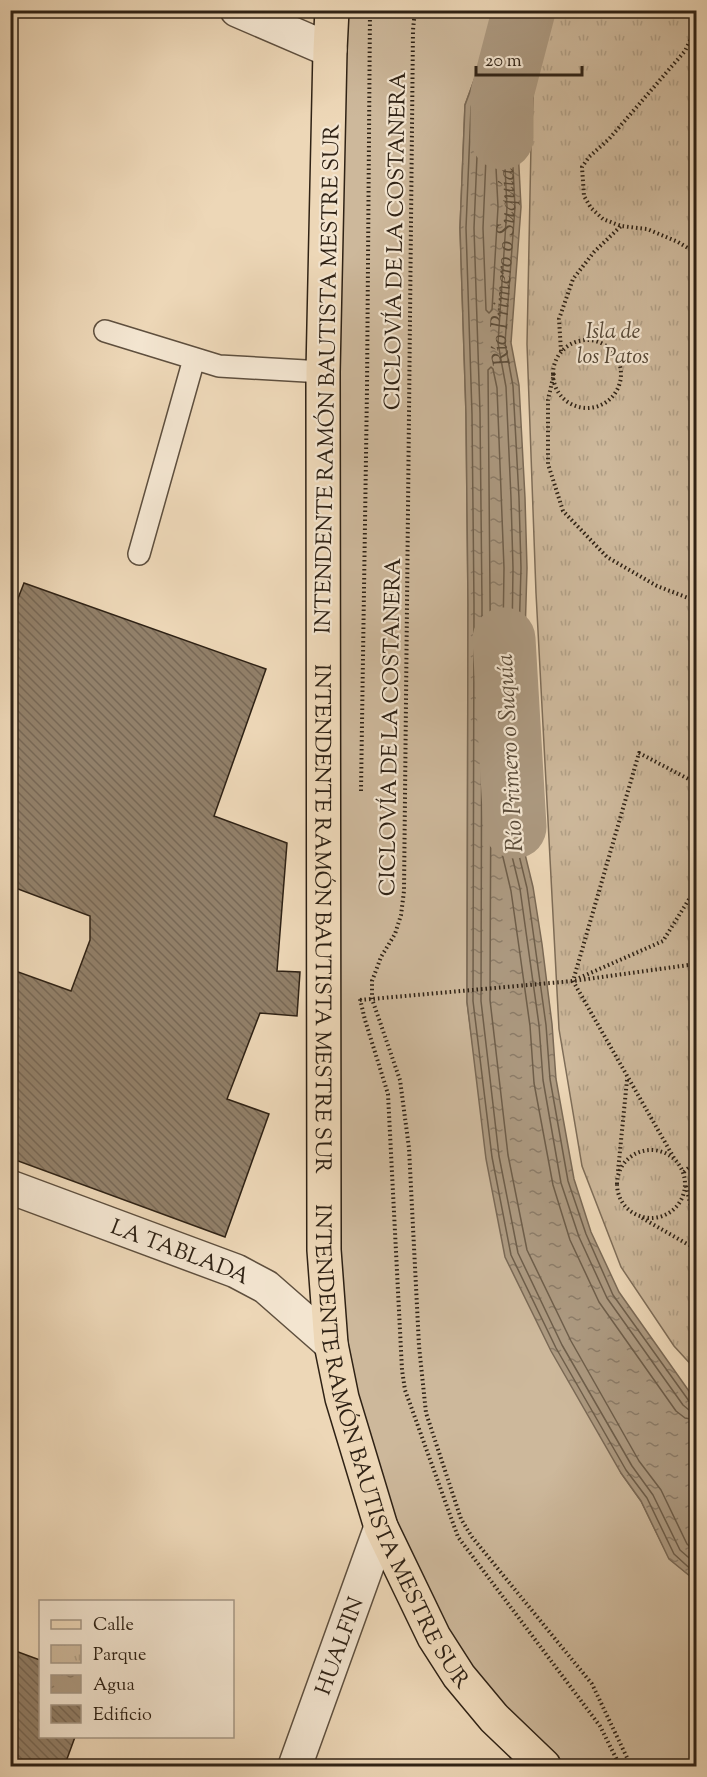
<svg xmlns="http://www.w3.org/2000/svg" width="707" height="1777" font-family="'Sorts Mill Goudy',serif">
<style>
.grass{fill:#cdb89b;stroke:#7e6d58;stroke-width:1.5}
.park{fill:url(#park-tufts);stroke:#7e6d58;stroke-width:1.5}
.water{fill:url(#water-ripples);stroke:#7a6955;stroke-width:1.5}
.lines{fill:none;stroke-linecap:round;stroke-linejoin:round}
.shore{stroke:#6e5e4a;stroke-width:1.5}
.river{stroke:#ac9980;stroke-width:63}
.building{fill:url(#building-back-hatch);stroke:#2f2215;stroke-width:1.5}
.service-casing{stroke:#5e4f3e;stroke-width:24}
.minor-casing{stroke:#5e4f3e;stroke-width:36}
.primary-casing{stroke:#2f2215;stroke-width:36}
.path{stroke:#2f2215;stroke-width:4;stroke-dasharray:1.5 3;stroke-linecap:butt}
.service{stroke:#f3e5d0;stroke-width:21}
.minor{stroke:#f3e5d0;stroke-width:33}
.primary{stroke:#edd7b7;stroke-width:33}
.labels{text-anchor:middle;stroke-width:4.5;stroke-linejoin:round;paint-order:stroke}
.street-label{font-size:22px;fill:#2f2215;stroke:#f3e5d0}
.park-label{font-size:22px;font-style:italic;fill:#564836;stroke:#f3e5d0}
.water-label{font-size:24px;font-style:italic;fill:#5b4c3a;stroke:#f3e5d0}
</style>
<defs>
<pattern id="park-tufts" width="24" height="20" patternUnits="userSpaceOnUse" patternTransform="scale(1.5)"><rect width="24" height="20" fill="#cdb89b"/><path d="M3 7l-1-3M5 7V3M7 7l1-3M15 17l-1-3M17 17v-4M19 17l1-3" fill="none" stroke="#b09e85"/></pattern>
<pattern id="water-ripples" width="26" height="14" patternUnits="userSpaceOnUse" patternTransform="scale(1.5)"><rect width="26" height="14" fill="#ac9980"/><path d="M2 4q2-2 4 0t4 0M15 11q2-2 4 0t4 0" fill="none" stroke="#8c7c68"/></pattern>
<pattern id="building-back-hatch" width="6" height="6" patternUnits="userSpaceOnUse" patternTransform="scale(1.5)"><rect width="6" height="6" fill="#928069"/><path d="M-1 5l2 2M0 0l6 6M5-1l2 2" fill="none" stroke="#786855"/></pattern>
</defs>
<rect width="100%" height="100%" fill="#edd7b7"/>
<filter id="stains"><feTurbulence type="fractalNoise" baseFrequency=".00333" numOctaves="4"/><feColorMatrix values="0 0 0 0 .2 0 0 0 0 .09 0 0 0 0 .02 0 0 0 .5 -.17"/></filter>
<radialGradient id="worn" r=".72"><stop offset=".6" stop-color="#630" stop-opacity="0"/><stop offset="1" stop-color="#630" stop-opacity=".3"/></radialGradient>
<path class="grass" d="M 332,11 L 496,11 L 489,40 L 465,105 L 460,228 L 466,414 L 468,604 L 467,1002 L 475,1062 L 621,1473 L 641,1501 L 669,1558 L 696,1581 L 696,1766 L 544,1766 L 434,1637 L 331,1344 Z"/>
<path class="park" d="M 537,11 L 696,11 L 696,1370 L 674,1346 L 621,1267 L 582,1166 L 559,1029 L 536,593 L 527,344 L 531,145 Z"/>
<path class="water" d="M 496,11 L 517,11 L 512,57 L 520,105 L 518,148 L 521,207 L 511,343 L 519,385 L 525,498 L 527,568 L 525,636 L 527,714 L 501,733 L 542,773 L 528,815 L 524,850 L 533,887 L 542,944 L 552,1024 L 556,1079 L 570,1157 L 574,1179 L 591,1232 L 619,1292 L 696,1401 L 696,1581 L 669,1559 L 641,1501 L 621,1473 L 551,1351 L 505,1257 L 486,1159 L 467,1002 L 468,604 L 466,414 L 460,228 L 465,105 L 489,40 Z"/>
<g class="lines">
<g class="shore">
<path d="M 502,10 L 494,41 L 471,107 L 466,228 L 472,414 L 474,604 L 473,1001 L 492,1157 L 511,1255 L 556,1348 L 626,1470 L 647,1498 L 674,1554 L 696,1574"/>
<path d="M 511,10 L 506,57 L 514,105 L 512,148 L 515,207 L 505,343 L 513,386 L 519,498 L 521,568 L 519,636 L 521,709 L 498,728 L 496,734 L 498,738 L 534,775 L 522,814 L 518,851 L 527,888 L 546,1025 L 550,1079 L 568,1181 L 586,1234 L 613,1295 L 689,1401 L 696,1403"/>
<path d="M 494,98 L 497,100 L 498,106 L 495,148 L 498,207 L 492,310 L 489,313 L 486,310 L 483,228 L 488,110 L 491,100 Z"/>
<path d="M 491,367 L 493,369 L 497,388 L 504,568 L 503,636 L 504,701 L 494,709 L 491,706 L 488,370 Z"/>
<path id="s1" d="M 696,1411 L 689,1410 L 683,1405 L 607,1298 L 579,1237 L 561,1183 L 543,1080 L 539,1025 L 520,889 L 511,852 L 515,813 L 526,777 C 516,765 480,740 491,724 C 497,716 508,713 513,706 L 512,636 L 513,568 L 511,498 L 506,387 L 498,343 L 507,207 L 504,148 L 507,106 L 500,65 L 496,63 L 494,65 L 479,108 L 474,228 L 480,413 L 482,604 L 481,1001 L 499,1156 L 518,1253 L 562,1345 L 632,1466 L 653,1495 L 680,1550 L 696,1564"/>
<path d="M 696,1420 L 685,1418 L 676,1411 L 599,1302 L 570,1240 L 553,1185 L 534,1083 L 530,1026 L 519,947 L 511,891 L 502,853 L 506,811 L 516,780 L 497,760 L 494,759 L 491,762 L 490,1000 L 508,1155 L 527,1250 L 571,1341 L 639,1461 L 661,1490 L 687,1544 L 696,1552"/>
</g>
<path class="river" d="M 502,138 L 502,94 L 524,10
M 504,639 L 515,827"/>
</g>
<path class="building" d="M 24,583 L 266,669 L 214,816 L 287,843 L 277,971 L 300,972 L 297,1016 L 260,1013 L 227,1099 L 269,1114 L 225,1237 L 10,1158 L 10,969 L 71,991 L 90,940 L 90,916 L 10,886 L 10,619 Z
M 10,1649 L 40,1660 L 40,1737 L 75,1737 L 64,1767 L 10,1767 Z"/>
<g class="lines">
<g class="service-casing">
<path id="service" d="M 105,331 L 219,366 L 323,372
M 139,554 L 194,359"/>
</g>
<g class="minor-casing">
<g id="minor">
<path d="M 237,10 L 330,50"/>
<path id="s2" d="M 10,1187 L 236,1271 L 266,1287 L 331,1344"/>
<path id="s3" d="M 295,1766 L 381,1527"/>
</g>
</g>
<g class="primary-casing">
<g id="primary">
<path id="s4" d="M 332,10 L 330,50 L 323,372 L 324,1250 L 331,1344 L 342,1398 L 381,1527 L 434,1637 L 459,1676 L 494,1718 L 544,1766"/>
</g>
</g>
<path class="path" d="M 415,10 L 413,30 L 404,891 L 401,915 L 395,934 L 381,957 L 372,981 L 372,999 L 400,1080 L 409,1148 L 419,1346 L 426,1413 L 461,1519 L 472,1537 L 592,1684 L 631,1766
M 696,28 L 685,51 L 609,139 L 589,157 L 582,167 L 584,196 L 591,208 L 603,219 L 621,226 L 647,229 L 678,242 L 696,253
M553 374a34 34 0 1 1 68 0a34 34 0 1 1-68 0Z
M 561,351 L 559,319 L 573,279 L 594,252 L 621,226
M 554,373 L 548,400 L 548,464 L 563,511 L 607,557 L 657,586 L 696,601
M 361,791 L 367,389 L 370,10
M 579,978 L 663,941 L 696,888
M 360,999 L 365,1020 L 388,1094 L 402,1370 L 405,1390 L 458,1537 L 600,1726 L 620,1766
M 360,1000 L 573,981 L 696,964
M617 1184a34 34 0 1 1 68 0a34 34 0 1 1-68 0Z
M 674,1158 L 573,981 L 639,753 L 696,783
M 618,1171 L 627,1080
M 684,1172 L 696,1161
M 686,1186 L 693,1215 L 696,1241
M 642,1218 L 696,1249"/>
<use href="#service" class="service"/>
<use href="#minor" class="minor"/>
<use href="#primary" class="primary"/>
</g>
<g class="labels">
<g class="street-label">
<text transform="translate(394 241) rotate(-89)" y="8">CICLOVÍA DE LA COSTANERA</text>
<text transform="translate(326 379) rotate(-89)" y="8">INTENDENTE RAMÓN BAUTISTA MESTRE SUR</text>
<text transform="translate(389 727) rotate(-89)" y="8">CICLOVÍA DE LA COSTANERA</text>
<text dy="8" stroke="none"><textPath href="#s4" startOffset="909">INTENDENTE RAMÓN BAUTISTA MESTRE SUR</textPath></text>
<text dy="8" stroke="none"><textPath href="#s2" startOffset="182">LA TABLADA</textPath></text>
<text dy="8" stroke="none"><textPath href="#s4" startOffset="1449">INTENDENTE RAMÓN BAUTISTA MESTRE SUR</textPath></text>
<text dy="8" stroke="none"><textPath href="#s3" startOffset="128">HUALFIN</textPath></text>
</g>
<g class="park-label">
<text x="613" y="338">Isla de<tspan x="613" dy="25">los Patos</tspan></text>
</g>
<g class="water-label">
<text dy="8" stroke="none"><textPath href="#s1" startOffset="1218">Río Primero o Suquía</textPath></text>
<text transform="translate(509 753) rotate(-93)" y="8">Río Primero o Suquía</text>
</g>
</g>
<rect width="707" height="1777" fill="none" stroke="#edd7b7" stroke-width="36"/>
<rect x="12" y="12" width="683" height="1753" fill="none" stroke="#2f2215" stroke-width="3"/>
<rect x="18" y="18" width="671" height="1741" fill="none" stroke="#2f2215" stroke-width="1.5"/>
<rect x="39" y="1600" width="195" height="138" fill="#f3e5d0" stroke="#a59785" stroke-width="1.5"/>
<rect x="51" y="1620" width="30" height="9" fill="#edd7b7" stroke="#a59785" stroke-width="1.5"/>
<text x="93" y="1630" font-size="18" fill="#2f2215">Calle</text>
<rect x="51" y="1645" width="30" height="18" fill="url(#park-tufts)" stroke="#a59785" stroke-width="1.5"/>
<text x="93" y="1660" font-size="18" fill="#2f2215">Parque</text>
<rect x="51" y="1675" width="30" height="18" fill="url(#water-ripples)" stroke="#a59785" stroke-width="1.5"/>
<text x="93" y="1690" font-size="18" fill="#2f2215">Agua</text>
<rect x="51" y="1705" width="30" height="18" fill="url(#building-back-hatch)" stroke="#a59785" stroke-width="1.5"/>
<text x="93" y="1720" font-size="18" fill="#2f2215">Edificio</text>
<path d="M476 66v9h106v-9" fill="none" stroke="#2f2215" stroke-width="3"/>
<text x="485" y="66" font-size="18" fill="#2f2215" stroke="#f3e5d0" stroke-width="4.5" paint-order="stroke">20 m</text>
<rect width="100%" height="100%" filter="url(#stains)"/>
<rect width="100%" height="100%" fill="url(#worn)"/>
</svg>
